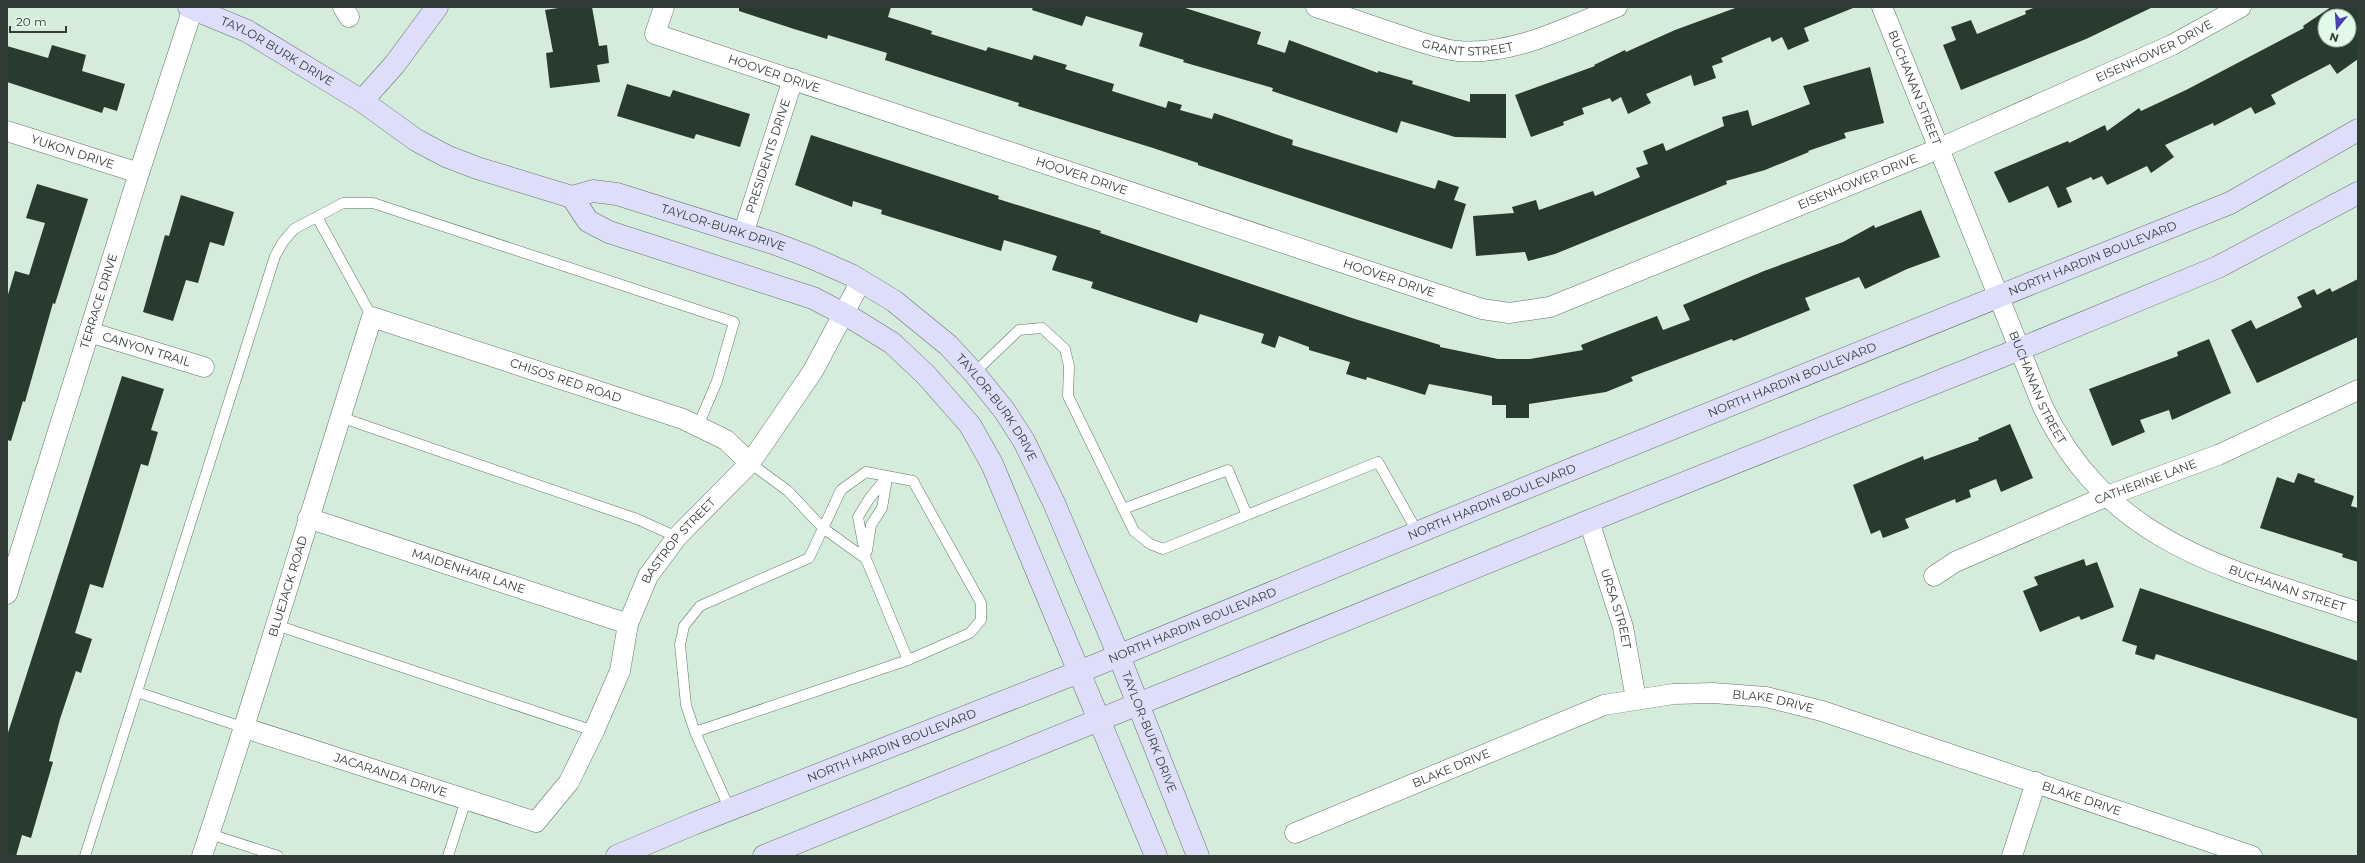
<svg xmlns="http://www.w3.org/2000/svg" width="2365" height="863" font-family="Montserrat,sans-serif">
<style>
.building{fill:#293a2f;fill-rule:evenodd}
.lines{fill:none;stroke-linecap:round;stroke-linejoin:round}
.lane-casing{stroke:#627568;stroke-width:11}
.street-casing{stroke:#627568;stroke-width:21}
.secondary-casing{stroke:#627568;stroke-width:23}
.lane{stroke:#fff;stroke-width:10}
.street{stroke:#fff;stroke-width:20}
.secondary{stroke:#dedefb;stroke-width:22}
.labels{text-anchor:middle;stroke-width:4;stroke-linejoin:round;paint-order:stroke}
.street-label{font-size:12px;fill:#343c37;stroke:#e2f8e9}
</style>
<rect width="100%" height="100%" fill="#d5ebdc"/>
<path class="building" d="M 565,7 L 592,7 L 599,46 L 607,45 L 609,63 L 597,65 L 600,82 L 550,88 L 546,53 L 553,52 L 545,10 Z
M 739,7 L 891,7 L 888,17 L 932,31 L 931,34 L 986,51 L 988,47 L 1032,60 L 1034,55 L 1067,65 L 1065,69 L 1114,84 L 1112,91 L 1166,108 L 1168,101 L 1182,105 L 1180,110 L 1212,119 L 1214,113 L 1293,140 L 1292,145 L 1435,189 L 1438,180 L 1459,187 L 1454,200 L 1466,204 L 1452,249 L 1198,165 L 1198,163 L 1153,148 L 1018,106 L 1019,103 L 885,60 L 887,53 L 828,35 L 827,39 L 794,29 L 739,11 Z
M 1033,7 L 1182,7 L 1261,32 L 1257,44 L 1285,53 L 1289,40 L 1378,73 L 1378,71 L 1413,81 L 1412,84 L 1470,102 L 1470,94 L 1506,94 L 1506,138 L 1455,137 L 1401,121 L 1397,133 L 1272,91 L 1273,88 L 1183,62 L 1184,60 L 1139,46 L 1143,33 L 1086,16 L 1082,26 L 1032,10 Z
M 1738,7 L 1853,8 L 1804,28 L 1809,41 L 1788,50 L 1782,37 L 1772,42 L 1770,37 L 1721,58 L 1723,62 L 1712,66 L 1716,78 L 1694,86 L 1691,75 L 1646,94 L 1651,103 L 1628,114 L 1621,97 L 1612,102 L 1610,98 L 1582,108 L 1584,114 L 1563,122 L 1564,125 L 1531,137 L 1515,95 L 1595,66 L 1594,65 L 1625,50 L 1626,52 L 1675,30 Z
M 2036,7 L 2153,7 L 2086,39 L 1961,90 L 1943,45 L 1956,40 L 1951,27 L 1971,20 L 1977,34 L 2026,14 L 2025,11 Z
M 2331,7 L 2358,7 L 2358,59 L 2337,74 L 2330,64 L 2271,95 L 2276,104 L 2255,114 L 2251,107 L 2214,126 L 2213,123 L 2165,145 L 2174,157 L 2151,173 L 2147,166 L 2107,185 L 2102,176 L 2093,180 L 2091,177 L 2066,188 L 2072,202 L 2058,208 L 2048,186 L 2009,203 L 1994,172 L 2068,141 L 2069,143 L 2105,125 L 2107,131 L 2139,108 L 2141,111 L 2186,90 L 2304,28 L 2303,26 ZM 2325,16 L 2349,16 L 2349,40 L 2325,40 Z
M 52,45 L 86,55 L 82,71 L 125,84 L 117,111 L 104,107 L 102,113 L 7,82 L 7,46 L 48,58 Z
M 1870,67 L 1884,123 L 1844,133 L 1846,138 L 1808,151 L 1809,152 L 1765,170 L 1726,181 L 1727,184 L 1555,254 L 1528,261 L 1525,252 L 1476,256 L 1473,216 L 1514,213 L 1512,207 L 1536,200 L 1539,210 L 1593,191 L 1595,196 L 1640,177 L 1636,168 L 1648,164 L 1643,151 L 1663,143 L 1666,151 L 1724,126 L 1722,117 L 1748,110 L 1752,126 L 1810,104 L 1803,86 Z
M 627,84 L 670,97 L 673,90 L 750,114 L 740,147 L 696,134 L 694,139 L 617,116 Z
M 811,135 L 999,196 L 998,199 L 1101,231 L 1100,233 L 1355,319 L 1440,345 L 1440,347 L 1498,359 L 1530,359 L 1583,350 L 1581,345 L 1657,316 L 1663,330 L 1690,320 L 1683,305 L 1764,271 L 1843,242 L 1874,225 L 1875,228 L 1921,210 L 1940,257 L 1907,269 L 1865,289 L 1859,277 L 1805,298 L 1810,310 L 1733,341 L 1732,339 L 1631,377 L 1633,381 L 1606,392 L 1529,404 L 1529,418 L 1506,418 L 1506,405 L 1492,405 L 1492,396 L 1429,384 L 1425,395 L 1367,377 L 1366,380 L 1346,374 L 1350,362 L 1309,350 L 1309,347 L 1279,336 L 1275,348 L 1261,343 L 1264,334 L 1200,314 L 1197,323 L 1091,288 L 1093,282 L 1052,270 L 1057,256 L 1004,240 L 1001,251 L 881,214 L 882,210 L 853,201 L 852,207 L 795,185 Z
M 37,184 L 88,199 L 55,304 L 53,303 L 25,402 L 23,401 L 11,441 L 7,440 L 7,298 L 15,271 L 29,275 L 45,223 L 26,218 Z
M 181,195 L 234,212 L 224,246 L 210,242 L 198,283 L 186,280 L 173,321 L 143,312 L 165,235 L 169,236 Z
M 2358,279 L 2358,337 L 2257,383 L 2231,330 L 2251,320 L 2256,329 L 2302,307 L 2297,297 L 2314,289 L 2317,295 L 2330,288 L 2332,292 Z
M 2209,339 L 2231,393 L 2172,420 L 2169,410 L 2140,420 L 2145,432 L 2112,446 L 2089,389 L 2178,356 L 2177,352 Z
M 122,376 L 164,389 L 151,430 L 158,432 L 148,466 L 141,464 L 103,588 L 90,584 L 75,633 L 92,639 L 81,673 L 76,671 L 60,719 L 49,761 L 53,762 L 31,838 L 22,835 L 16,856 L 7,856 L 7,736 Z
M 2010,424 L 2033,478 L 2001,492 L 1996,479 L 1969,490 L 1971,497 L 1956,503 L 1955,499 L 1905,519 L 1909,528 L 1883,538 L 1880,530 L 1871,534 L 1853,485 L 1923,456 L 1924,460 L 1979,440 L 1978,438 Z
M 2298,473 L 2315,479 L 2314,482 L 2354,496 L 2351,506 L 2358,508 L 2358,562 L 2342,557 L 2343,554 L 2260,528 L 2277,477 L 2294,483 Z
M 2084,559 L 2086,566 L 2097,562 L 2114,607 L 2081,620 L 2079,616 L 2040,632 L 2023,591 L 2038,585 L 2034,577 Z
M 2140,588 L 2358,661 L 2358,719 L 2156,654 L 2154,660 L 2135,654 L 2137,646 L 2122,641 Z"/>
<g class="lines">
<g class="lane-casing">
<path id="lane" d="M 317,217 L 372,317
M 974,373 L 1019,330 L 1042,328 L 1065,349 L 1069,366 L 1068,396 L 1134,531 L 1150,544 L 1163,549 L 1378,462 L 1418,533
M 340,417 L 637,519 L 677,537
M 1123,509 L 1228,470 L 1247,515
M 867,551 L 871,525 L 882,508 L 887,479
M 866,559 L 858,517 L 869,499 L 887,477
M 276,625 L 594,731
M 137,692 L 245,728
M 695,732 L 686,705 L 680,645 L 684,626 L 700,606 L 809,558 L 841,490 L 866,472 L 913,481 L 981,603 L 981,620 L 970,633 L 908,660
M 730,810 L 695,732 L 908,660 L 866,559 L 823,528 L 788,491 L 750,463
M 210,834 L 278,856
M 85,856 L 275,256 L 283,242 L 294,229 L 343,203 L 373,203 L 734,322 L 717,381 L 698,426
M 448,856 L 466,800"/>
</g>
<g class="street-casing">
<g id="street">
<path d="M 343,7 L 349,17"/>
<path id="s1" d="M 664,7 L 655,34 L 1482,309 L 1509,313 L 1550,307 L 1938,149 L 2172,45 L 2241,7"/>
<path id="s2" d="M 1316,7 C 1344,16 1372,26 1399,35 C 1418,41 1438,49 1458,51 C 1513,56 1567,27 1617,7"/>
<path id="s3" d="M 1882,7 L 2043,407 C 2110,545 2226,568 2358,612"/>
<path id="s4" d="M 7,131 L 139,173"/>
<path id="s5" d="M 743,234 L 793,79"/>
<path id="s6" d="M 89,332 L 204,367"/>
<path id="s7" d="M 308,518 L 628,624"/>
<path id="s8" d="M 1589,521 L 1623,627 L 1636,699"/>
<path id="s9" d="M 1934,576 L 1955,562 L 2107,496 L 2218,455 L 2358,390"/>
<path id="s10" d="M 7,594 L 139,173 L 193,8"/>
<path id="s11" d="M 245,728 L 536,822 L 569,782 L 594,731 L 620,671 L 628,624 L 648,576 L 677,537 L 750,463 L 813,371 L 861,281"/>
<path id="s12" d="M 1295,833 L 1604,705 L 1673,694 L 1713,693 L 1766,697 L 1822,711 L 2252,856"/>
<path id="s13" d="M 202,856 C 262,677 315,496 372,317 L 683,419 L 726,440 L 750,463"/>
<path d="M 2012,856 L 2036,782"/>
</g>
</g>
<g class="secondary-casing">
<g id="secondary">
<path id="s14" d="M 189,7 L 247,31 L 362,101 L 416,140 L 446,156 L 477,168 L 572,197 L 593,191 L 617,194 L 773,243 L 810,257 L 851,275 L 894,301 L 948,345 L 974,373 L 1004,410 L 1024,441 L 1054,503 L 1119,656 L 1198,856"/>
<path d="M 362,101 L 395,64 L 437,7"/>
<path d="M 572,197 L 588,221 L 609,232 L 813,298 L 855,320 L 892,343 L 926,375 L 970,425 L 992,464 L 1156,856"/>
<path id="s15" d="M 617,856 L 693,824 L 1079,672 L 1572,469 L 2230,203 L 2358,130"/>
<path d="M 764,856 L 1589,521 L 2020,349 L 2218,267 L 2358,193"/>
</g>
</g>
<use href="#lane" class="lane"/>
<use href="#street" class="street"/>
<use href="#secondary" class="secondary"/>
</g>
<g class="labels">
<g class="street-label">
<text dy="4" stroke="none"><textPath href="#s2" startOffset="158">GRANT STREET</textPath></text>
<text dy="4" stroke="none"><textPath href="#s1" startOffset="1625">EISENHOWER DRIVE</textPath></text>
<text dy="4" stroke="none"><textPath href="#s14" startOffset="99">TAYLOR BURK DRIVE</textPath></text>
<text dy="4" stroke="none"><textPath href="#s1" startOffset="154">HOOVER DRIVE</textPath></text>
<text dy="4" stroke="none"><textPath href="#s3" startOffset="87">BUCHANAN STREET</textPath></text>
<text dy="4" stroke="none"><textPath href="#s4" startOffset="69">YUKON DRIVE</textPath></text>
<text dy="4" stroke="none"><textPath href="#s5" startOffset="82">PRESIDENTS DRIVE</textPath></text>
<text dy="4" stroke="none"><textPath href="#s1" startOffset="478">HOOVER DRIVE</textPath></text>
<text dy="4" stroke="none"><textPath href="#s1" startOffset="1301">EISENHOWER DRIVE</textPath></text>
<text dy="4" stroke="none"><textPath href="#s14" startOffset="588">TAYLOR-BURK DRIVE</textPath></text>
<text dy="4" stroke="none"><textPath href="#s15" startOffset="1592">NORTH HARDIN BOULEVARD</textPath></text>
<text dy="4" stroke="none"><textPath href="#s1" startOffset="802">HOOVER DRIVE</textPath></text>
<text dy="4" stroke="none"><textPath href="#s10" startOffset="307">TERRACE DRIVE</textPath></text>
<text dy="4" stroke="none"><textPath href="#s6" startOffset="60">CANYON TRAIL</textPath></text>
<text dy="4" stroke="none"><textPath href="#s13" startOffset="769">CHISOS RED ROAD</textPath></text>
<text dy="4" stroke="none"><textPath href="#s15" startOffset="1268">NORTH HARDIN BOULEVARD</textPath></text>
<text dy="4" stroke="none"><textPath href="#s3" startOffset="411">BUCHANAN STREET</textPath></text>
<text dy="4" stroke="none"><textPath href="#s14" startOffset="924">TAYLOR-BURK DRIVE</textPath></text>
<text dy="4" stroke="none"><textPath href="#s9" startOffset="232">CATHERINE LANE</textPath></text>
<text dy="4" stroke="none"><textPath href="#s15" startOffset="944">NORTH HARDIN BOULEVARD</textPath></text>
<text dy="4" stroke="none"><textPath href="#s11" startOffset="626">BASTROP STREET</textPath></text>
<text dy="4" stroke="none"><textPath href="#s7" startOffset="169">MAIDENHAIR LANE</textPath></text>
<text dy="4" stroke="none"><textPath href="#s13" startOffset="283">BLUEJACK ROAD</textPath></text>
<text dy="4" stroke="none"><textPath href="#s3" startOffset="746">BUCHANAN STREET</textPath></text>
<text dy="4" stroke="none"><textPath href="#s8" startOffset="92">URSA STREET</textPath></text>
<text dy="4" stroke="none"><textPath href="#s15" startOffset="620">NORTH HARDIN BOULEVARD</textPath></text>
<text dy="4" stroke="none"><textPath href="#s12" startOffset="505">BLAKE DRIVE</textPath></text>
<text dy="4" stroke="none"><textPath href="#s14" startOffset="1284">TAYLOR-BURK DRIVE</textPath></text>
<text dy="4" stroke="none"><textPath href="#s15" startOffset="296">NORTH HARDIN BOULEVARD</textPath></text>
<text dy="4" stroke="none"><textPath href="#s12" startOffset="169">BLAKE DRIVE</textPath></text>
<text dy="4" stroke="none"><textPath href="#s11" startOffset="153">JACARANDA DRIVE</textPath></text>
<text dy="4" stroke="none"><textPath href="#s12" startOffset="829">BLAKE DRIVE</textPath></text>
</g>
</g>
<rect width="2365" height="863" fill="none" stroke="#343c37" stroke-width="16"/>
<g transform="translate(2337 28) rotate(197)"><circle r="19" fill="#e2f8e9" stroke="#9cada2"/>
<path d="M0-3L7 15L0 10L-7 15Z" fill="#4b3fb6"/>
<text y="-6" font-size="11" font-weight="bold" text-anchor="middle" fill="#343c37">N</text>
</g>
<path d="M10 26v6h56v-6" fill="none" stroke="#343c37" stroke-width="2"/>
<text x="16" y="26" font-size="12" fill="#343c37" stroke="#e2f8e9" stroke-width="3" paint-order="stroke">20 m</text>
</svg>
